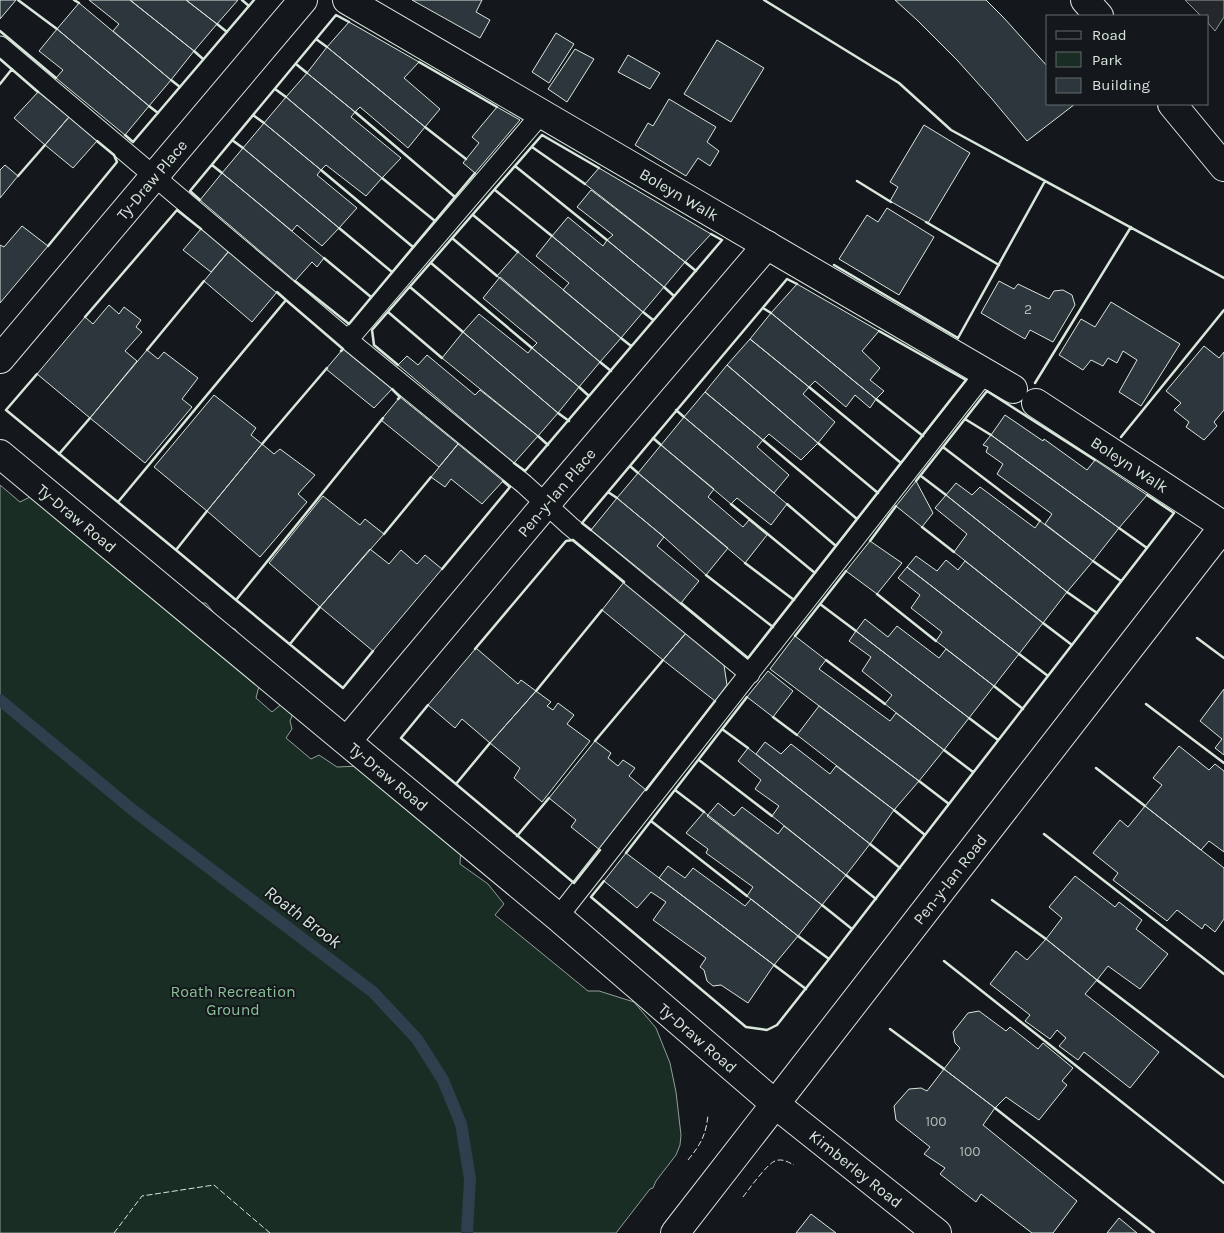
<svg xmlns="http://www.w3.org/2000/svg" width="1224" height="1233" font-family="Karla,sans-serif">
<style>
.green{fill:#1a2d24;stroke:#939e99}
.parking{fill:#24282b;stroke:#939e99}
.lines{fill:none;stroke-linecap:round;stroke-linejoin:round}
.stream{stroke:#2f3f4d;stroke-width:12}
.building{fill:#2c363c;stroke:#d8e6dc}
.service-casing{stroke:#d8e6dc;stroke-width:21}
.minor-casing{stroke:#d8e6dc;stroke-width:30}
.tertiary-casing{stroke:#d8e6dc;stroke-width:30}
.service{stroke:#14181c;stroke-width:19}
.minor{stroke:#14181c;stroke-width:28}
.tertiary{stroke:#14181c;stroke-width:28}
.fence{stroke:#d8e6dc;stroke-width:1;stroke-dasharray:6 2.5;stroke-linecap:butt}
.wall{stroke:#d8e6dc;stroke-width:2.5}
.labels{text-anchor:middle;stroke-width:4;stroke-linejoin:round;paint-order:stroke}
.number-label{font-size:14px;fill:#adbab4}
.street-label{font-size:16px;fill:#d8e6dc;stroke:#14181c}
.park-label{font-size:16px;fill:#8ac095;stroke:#14181c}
.water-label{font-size:18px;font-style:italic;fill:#d8e6dc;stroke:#14181c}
</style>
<rect width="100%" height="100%" fill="#14181c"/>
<path class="green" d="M 0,485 L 20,502 L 34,495 L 193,603 L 206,603 L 214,613 L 218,623 L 235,629 L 244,641 L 260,682 L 256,698 L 272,712 L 284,702 L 295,709 L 290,721 L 292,729 L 286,738 L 311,759 L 319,755 L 337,767 L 360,766 L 461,847 L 460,864 L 488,884 L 504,904 L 495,915 L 588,991 L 599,991 L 634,1002 L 656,1028 L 670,1063 L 676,1092 L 681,1135 L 680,1145 L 676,1155 L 656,1181 L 653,1188 L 650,1189 L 616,1233 L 0,1233 Z"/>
<path class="parking" d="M 1185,0 L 1224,0 L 1224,17 L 1215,31 L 1208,23 L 1208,16 L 1201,16 Z"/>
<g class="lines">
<path class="stream" d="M 0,700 L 134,811 L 373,992 L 417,1039 L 443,1080 L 461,1124 L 470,1179 L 467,1233"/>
</g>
<path class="building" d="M 0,0 L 16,0 L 0,19 Z
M 89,0 L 130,0 L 194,51 L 171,80 L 113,31 L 119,24 Z
M 130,0 L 186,0 L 217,24 L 194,51 Z
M 186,0 L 238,0 L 217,24 Z
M 412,0 L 482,0 L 476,12 L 490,20 L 480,38 Z
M 895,0 L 986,0 L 1004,18 L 1048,67 L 1048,104 L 1075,104 L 1027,141 L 992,99 L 957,60 L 917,20 Z
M 79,3 L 171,80 L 149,106 L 57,29 Z
M 349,22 L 419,62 L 404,78 L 440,109 L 425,127 L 327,47 Z
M 57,29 L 149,106 L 125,135 L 56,78 L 63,70 L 39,51 Z
M 556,33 L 574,44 L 549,83 L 532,72 Z
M 717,40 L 764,68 L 731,122 L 684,94 Z
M 327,47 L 425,127 L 408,148 L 360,107 L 355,112 L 307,73 Z
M 575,49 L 594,59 L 567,102 L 548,89 Z
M 628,55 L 660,73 L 650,89 L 618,72 Z
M 307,73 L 355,112 L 351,117 L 401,158 L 382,178 L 286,97 Z
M 38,92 L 69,117 L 45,145 L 14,118 Z
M 286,97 L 382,178 L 366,196 L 326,165 L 321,170 L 264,123 Z
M 669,99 L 716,127 L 707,142 L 719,151 L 710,166 L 698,158 L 686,176 L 635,145 L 648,123 L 653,126 Z
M 497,107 L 520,120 L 475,173 L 463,163 L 479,143 L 472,137 Z
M 69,117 L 97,141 L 73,168 L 45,145 Z
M 264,123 L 321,170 L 317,175 L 357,208 L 339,228 L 243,148 Z
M 924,125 L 970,153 L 928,223 L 890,201 L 898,187 L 890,182 Z
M 243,148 L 339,228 L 322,246 L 297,225 L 292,231 L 222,173 Z
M 5,165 L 18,176 L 0,198 L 0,170 Z
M 599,168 L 711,234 L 685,262 L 585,184 Z
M 222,173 L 324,258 L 317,267 L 312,262 L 295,281 L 200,200 Z
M 591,190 L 685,262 L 664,287 L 607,240 L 613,235 L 577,207 Z
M 887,208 L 934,237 L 899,295 L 839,259 L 867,215 L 878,222 Z
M 568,217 L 603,246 L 607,240 L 664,287 L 643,312 L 552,236 Z
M 22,226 L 48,246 L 0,303 L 0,245 L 4,247 Z
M 201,229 L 229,251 L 211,272 L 183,250 Z
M 552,236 L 643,312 L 621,338 L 563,290 L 569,283 L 536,256 Z
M 229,251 L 277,292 L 252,322 L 204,281 Z
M 518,252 L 621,338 L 600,362 L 497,276 Z
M 500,277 L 600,362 L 579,387 L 532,348 L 537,343 L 483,298 Z
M 999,281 L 1014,289 L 1018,284 L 1049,299 L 1054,291 L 1063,290 L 1072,295 L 1075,305 L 1053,342 L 1030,330 L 1025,339 L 981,313 Z
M 797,284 L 879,331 L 862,351 L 880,368 L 870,380 L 884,391 L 876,399 L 771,313 Z
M 1111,302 L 1180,344 L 1141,406 L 1119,392 L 1137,360 L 1123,351 L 1117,363 L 1108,358 L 1103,366 L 1091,360 L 1083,370 L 1059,355 L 1081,319 L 1095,327 Z
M 109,305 L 119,314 L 124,307 L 141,320 L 136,327 L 142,332 L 125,351 L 137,361 L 90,418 L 37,374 L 85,317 L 93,324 Z
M 771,313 L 876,399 L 870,408 L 855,395 L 846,407 L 815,381 L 809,387 L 750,339 Z
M 479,314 L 528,353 L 532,348 L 579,387 L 558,413 L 463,332 Z
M 463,332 L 558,413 L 538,436 L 442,358 Z
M 750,339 L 809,387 L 803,394 L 835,422 L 818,443 L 727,365 Z
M 1204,346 L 1219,358 L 1224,352 L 1224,410 L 1214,422 L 1217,426 L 1204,440 L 1186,427 L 1189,422 L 1174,410 L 1181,403 L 1166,391 Z
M 343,349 L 392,389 L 374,408 L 326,369 Z
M 147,350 L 158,359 L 164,352 L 198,378 L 182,399 L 192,407 L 145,463 L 90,418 Z
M 427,355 L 475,395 L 480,390 L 538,436 L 514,463 L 398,365 L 407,356 L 418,365 Z
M 727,365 L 818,443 L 801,460 L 769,434 L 763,440 L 705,392 Z
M 705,392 L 763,440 L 757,447 L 789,475 L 774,493 L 684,417 Z
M 214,395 L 256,428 L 251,435 L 262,444 L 207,511 L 154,467 Z
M 400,397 L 458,444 L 439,467 L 381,420 Z
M 1005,415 L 1043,441 L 1044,439 L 1087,470 L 1095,460 L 1147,495 L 1119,528 L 991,435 Z
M 684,417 L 787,504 L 771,525 L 737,498 L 731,504 L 661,445 Z
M 991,435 L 1119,528 L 1093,561 L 1045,524 L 1052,514 L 997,474 L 1003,464 L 986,452 L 988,447 L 983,445 Z
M 262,444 L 274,454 L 280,449 L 315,475 L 298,494 L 307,502 L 260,557 L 207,511 Z
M 458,444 L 503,481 L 482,504 L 451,479 L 445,487 L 431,477 Z
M 661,445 L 714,489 L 708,497 L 743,527 L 749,520 L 767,535 L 745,563 L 638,473 Z
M 638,473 L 728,548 L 706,575 L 664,537 L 617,498 Z
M 916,481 L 933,513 L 922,527 L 896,506 Z
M 956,483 L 972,495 L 980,487 L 1035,528 L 1040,521 L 1093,561 L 1067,592 L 946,495 Z
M 946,495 L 1067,592 L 1043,623 L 954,552 L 967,534 L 935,508 Z
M 323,496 L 360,525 L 365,519 L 384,534 L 320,607 L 269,563 Z
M 617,498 L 664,537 L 657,546 L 699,581 L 681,603 L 591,530 Z
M 870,541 L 902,563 L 877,594 L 846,571 Z
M 370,549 L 389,564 L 401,550 L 417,564 L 425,555 L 442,569 L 373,651 L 320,607 Z
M 916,556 L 937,571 L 946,560 L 958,570 L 965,561 L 1043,623 L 1019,654 L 907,567 Z
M 907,567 L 1019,654 L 994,686 L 936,641 L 942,632 L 911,608 L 920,595 L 898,578 Z
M 624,582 L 686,633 L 663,660 L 602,610 Z
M 865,619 L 888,637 L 897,626 L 939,658 L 946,649 L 994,686 L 969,718 L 856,631 Z
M 856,631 L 969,718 L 944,750 L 885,704 L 892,695 L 862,671 L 871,657 L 849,641 Z
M 686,633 L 724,665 L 727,685 L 715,701 L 663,660 Z
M 795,636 L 826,660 L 819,669 L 890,721 L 896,713 L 944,750 L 919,781 L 770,669 Z
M 476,648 L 518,684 L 521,680 L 536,691 L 490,743 L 462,719 L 455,728 L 428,705 Z
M 768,671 L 793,691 L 773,717 L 747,697 Z
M 1224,689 L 1224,755 L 1215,748 L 1222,739 L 1200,721 Z
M 536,691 L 551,702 L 547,706 L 553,710 L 558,703 L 574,715 L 567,724 L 590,741 L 542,802 L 514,778 L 520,768 L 490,743 Z
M 819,706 L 919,781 L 894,810 L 797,735 Z
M 595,741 L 611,753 L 608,758 L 618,766 L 623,760 L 635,768 L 629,776 L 646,790 L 600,850 L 571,827 L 576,820 L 549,798 Z
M 765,742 L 781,754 L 791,744 L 830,774 L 836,766 L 894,810 L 870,844 L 756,754 Z
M 1179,746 L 1209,770 L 1215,764 L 1224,771 L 1224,852 L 1209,841 L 1201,850 L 1145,806 L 1162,785 L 1153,778 Z
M 748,748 L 870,844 L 846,875 L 772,816 L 779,806 L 755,789 L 761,780 L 738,761 Z
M 718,803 L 734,816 L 742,807 L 778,834 L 784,826 L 846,875 L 822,905 L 707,816 Z
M 1145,806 L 1224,868 L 1224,919 L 1215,932 L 1205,924 L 1202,929 L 1177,910 L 1167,921 L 1113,880 L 1118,873 L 1093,853 L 1120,820 L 1128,827 Z
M 704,812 L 822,905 L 798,936 L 747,896 L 753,887 L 706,853 L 708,849 L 686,833 Z
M 626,853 L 774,965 L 748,1003 L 721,985 L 713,986 L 707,981 L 704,970 L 700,967 L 706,958 L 653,920 L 666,902 L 651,892 L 637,908 L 604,881 Z
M 668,866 L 685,878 L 693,868 L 745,906 L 751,899 L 798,936 L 774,965 L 659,878 Z
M 1075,876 L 1115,907 L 1119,902 L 1142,920 L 1136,929 L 1168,954 L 1140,989 L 1108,966 L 1097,980 L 1046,939 L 1062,918 L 1049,907 Z
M 1046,939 L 1097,980 L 1085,994 L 1159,1052 L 1130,1088 L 1084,1052 L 1078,1060 L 1059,1046 L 1066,1038 L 1057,1030 L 1050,1039 L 1025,1021 L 1030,1015 L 990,984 L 1016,951 L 1027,960 Z
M 979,1011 L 1006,1031 L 1010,1027 L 1038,1049 L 1043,1043 L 1073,1068 L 1062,1081 L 1067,1085 L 1039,1120 L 1006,1097 L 995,1108 L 944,1069 L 960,1048 L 955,1043 L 953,1032 L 968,1013 Z
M 944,1069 L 995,1108 L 983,1125 L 1077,1201 L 1053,1233 L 1032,1233 L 981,1194 L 976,1202 L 940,1174 L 945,1168 L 924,1154 L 930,1147 L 896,1120 L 894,1106 L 909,1089 L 921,1088 L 927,1091 Z
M 811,1214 L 836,1233 L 796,1233 Z
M 1119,1218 L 1137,1233 L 1107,1233 Z"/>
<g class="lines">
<g class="service-casing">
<path id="service" d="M 0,46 L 348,340 L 524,484 L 570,526 L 750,674
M 348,340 L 542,113
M 558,917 L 985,373"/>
</g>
<g class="minor-casing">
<g id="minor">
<path id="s1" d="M 347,0 L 1013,389"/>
<path d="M 1085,0 L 1099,16"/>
<path d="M 1172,104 L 1224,167"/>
<path id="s2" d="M 0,359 L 303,0"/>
<path id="s3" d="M 1036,403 L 1224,526"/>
<path id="s4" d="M 0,454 L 558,917 L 775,1104 L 937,1233"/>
<path id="s5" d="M 347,741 L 546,504 L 767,245"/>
</g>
</g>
<g class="tertiary-casing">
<g id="tertiary">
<path id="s6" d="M 675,1233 L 1224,526"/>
</g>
</g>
<use href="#service" class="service"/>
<use href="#minor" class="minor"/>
<use href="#tertiary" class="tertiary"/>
<path class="fence" d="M 688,1160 C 701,1144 706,1135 708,1115
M 743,1197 C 749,1189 767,1164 775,1161 C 782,1158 788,1162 794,1165
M 114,1233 L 142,1196 L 214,1185 L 270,1233"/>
<path class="wall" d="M 18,0 L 57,29
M 74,0 L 79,3
M 242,0 L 249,6
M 764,0 L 899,83 L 951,130 L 1224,278
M 217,24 L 227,32
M 0,31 L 56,78
M 316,39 L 327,47
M 194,51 L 203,59
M 0,59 L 38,92
M 419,62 L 497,107
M 296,64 L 307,73
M 171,80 L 180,87
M 0,84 L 12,69
M 275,89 L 286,97
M 149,106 L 158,113
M 355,112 L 455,197
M 253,115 L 264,123
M 425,127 L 466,159
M 125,135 L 133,142 L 254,0
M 232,140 L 243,148
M 532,147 L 585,184
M 212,165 L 222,173
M 515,166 L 607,240
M 321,170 L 413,247
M 18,176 L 45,145
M 382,178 L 435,221
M 857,181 L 891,202
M 495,190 L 552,236
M 200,200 L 190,191 L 336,15 L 349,22
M 473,215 L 518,252
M 926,222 L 999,265
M 339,228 L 392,272
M 452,238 L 497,276
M 48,246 L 117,162 L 114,155 L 97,141
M 324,258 L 371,297
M 685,262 L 696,271
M 431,263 L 532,348
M 834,265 L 958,338 L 1045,181
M 295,281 L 349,324 L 475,173
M 410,287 L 463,332
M 664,287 L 674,296
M 277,292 L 286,300
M 763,308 L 771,313
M 388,312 L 442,358
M 643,312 L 653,320
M 85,317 L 177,210 L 201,229
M 621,338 L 631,346
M 147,350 L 204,281
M 600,362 L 611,371
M 398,365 L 374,345 L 372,330 L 542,135 L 599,168
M 37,374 L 6,410 L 176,550
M 1035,383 L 1131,227
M 579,387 L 589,396
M 809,387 L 901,463
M 392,389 L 400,397 L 398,399
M 876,399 L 923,436
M 676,410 L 684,417
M 558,413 L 569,421
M 965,419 L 991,435
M 538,436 L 548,445
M 1121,437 L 1224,310
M 653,438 L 661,445
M 763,440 L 857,519
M 818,443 L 878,493
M 262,444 L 327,368
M 943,447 L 1040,521
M 59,454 L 90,418
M 514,463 L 525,471 L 722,240 L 711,234
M 630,466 L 638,473
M 921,476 L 946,495
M 916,481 L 987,391 L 1095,460
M 608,492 L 617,498
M 118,502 L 286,300 L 343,349 L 341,351
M 731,504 L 815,573
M 787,504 L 836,546
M 207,511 L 176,550 L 236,600
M 922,527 L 954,552
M 1119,528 L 1147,548
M 591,530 L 582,523 L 787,279 L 797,284
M 384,534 L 431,477
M 870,541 L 896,506
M 1093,561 L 1121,581
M 745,563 L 794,600
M 442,569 L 510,487 L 503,481
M 706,575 L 773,627
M 1067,592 L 1097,613
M 877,594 L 936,641
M 681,603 L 748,658 L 966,380 L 879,331
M 820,604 L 856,631
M 1043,623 L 1072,645
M 795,636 L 846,571
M 1197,638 L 1224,658
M 290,644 L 320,607
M 475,649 L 566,541 L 573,540 L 624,582
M 373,651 L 343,688 L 236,600 L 383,418
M 1019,654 L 1048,676
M 826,660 L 885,704
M 994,686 L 1023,709
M 536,691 L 602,610
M 1146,704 L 1224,763
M 428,705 L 401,738 L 574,883 L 600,850
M 773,717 L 797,735
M 969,718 L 998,740
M 722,729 L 748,748
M 595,741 L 663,660
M 944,750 L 973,772
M 699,760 L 772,816
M 1096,768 L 1145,806
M 919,781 L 949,804
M 456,784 L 490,743
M 646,790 L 715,701
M 675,790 L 704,812
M 894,810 L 925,835
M 651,821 L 747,896
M 1044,834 L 1224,974
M 517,836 L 549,798
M 870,844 L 900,868
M 626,853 L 747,697
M 846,875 L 876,899
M 604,881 L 591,897 L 746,1027 L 767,1030 L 777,1025 L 829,959 L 1174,513 L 1147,495
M 992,900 L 1046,939
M 822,905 L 852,929
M 798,936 L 829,959
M 944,961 L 1224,1183
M 774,965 L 806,989
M 1097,980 L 1224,1077
M 890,1029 L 944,1069
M 995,1108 L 1154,1233"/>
</g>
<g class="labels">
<g class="number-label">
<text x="1028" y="314">2</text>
<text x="936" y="1126">100</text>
<text x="970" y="1156">100</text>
</g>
<g class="street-label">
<text dy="6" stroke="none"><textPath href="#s2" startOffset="235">Ty-Draw Place</textPath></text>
<text dy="6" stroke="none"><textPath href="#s1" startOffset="385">Boleyn Walk</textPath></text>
<text dy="6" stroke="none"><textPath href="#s3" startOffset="112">Boleyn Walk</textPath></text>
<text dy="6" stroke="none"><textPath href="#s5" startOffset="325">Pen-y-lan Place</textPath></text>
<text dy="6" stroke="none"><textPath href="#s4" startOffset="100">Ty-Draw Road</textPath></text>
<text dy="6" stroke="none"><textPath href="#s4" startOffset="505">Ty-Draw Road</textPath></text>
<text dy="6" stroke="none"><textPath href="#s6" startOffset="448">Pen-y-lan Road</textPath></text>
<text dy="6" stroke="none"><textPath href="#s4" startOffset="910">Ty-Draw Road</textPath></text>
<text dy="6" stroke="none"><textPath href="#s4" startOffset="1115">Kimberley Road</textPath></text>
</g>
<g class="park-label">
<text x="233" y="997">Roath Recreation<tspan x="233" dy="18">Ground</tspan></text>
</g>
<g class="water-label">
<text transform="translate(303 917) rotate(37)" y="6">Roath Brook</text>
</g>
</g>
<rect x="1046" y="15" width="162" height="90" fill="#14181c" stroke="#626a69"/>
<rect x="1056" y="31" width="25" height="8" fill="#14181c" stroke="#626a69"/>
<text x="1092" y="40" font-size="15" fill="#d8e6dc">Road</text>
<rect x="1056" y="52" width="25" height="15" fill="#1a2d24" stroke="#626a69"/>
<text x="1092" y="65" font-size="15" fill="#d8e6dc">Park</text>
<rect x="1056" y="78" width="25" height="15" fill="#2c363c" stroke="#626a69"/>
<text x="1092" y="90" font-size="15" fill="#d8e6dc">Building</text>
</svg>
